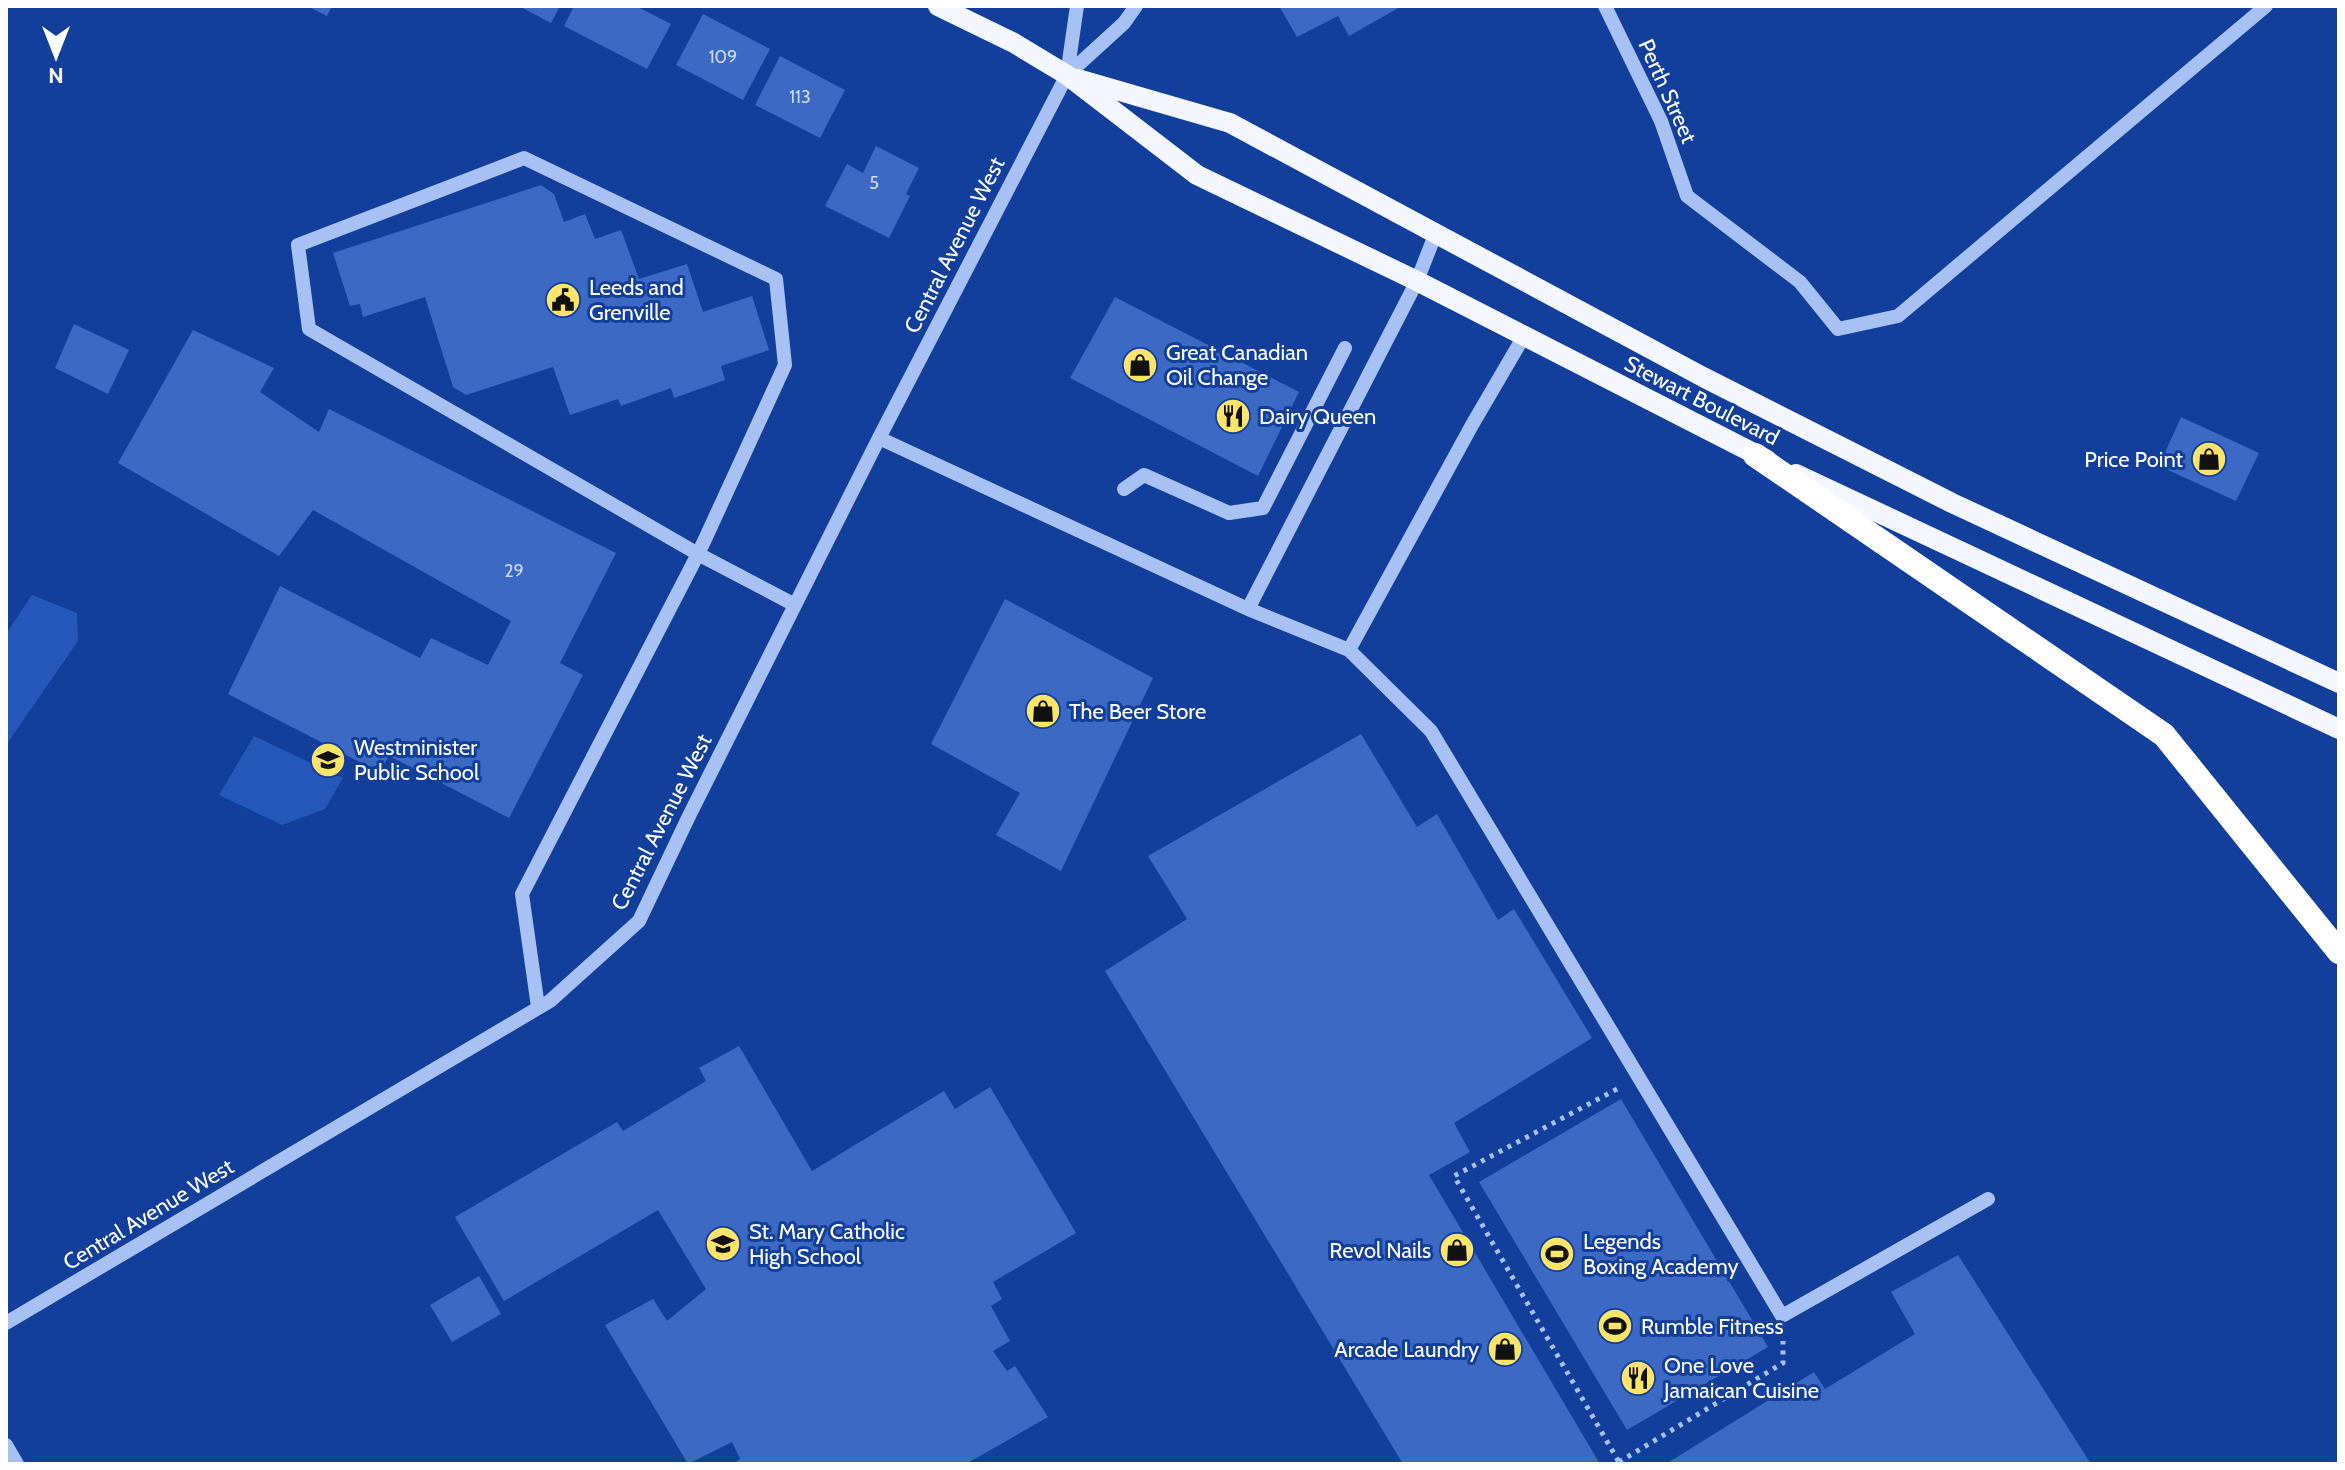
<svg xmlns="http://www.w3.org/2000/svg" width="2345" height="1470" font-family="Cabin,sans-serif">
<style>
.green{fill:#2558ba}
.building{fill:#3b69c3}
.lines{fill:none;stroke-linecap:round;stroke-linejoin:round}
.path{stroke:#a7c1f4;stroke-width:5;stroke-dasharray:4 6;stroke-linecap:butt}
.minor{stroke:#a7c1f4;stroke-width:14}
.major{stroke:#f4f7ff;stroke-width:20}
.highway{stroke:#fff;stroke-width:24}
.labels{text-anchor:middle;stroke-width:6;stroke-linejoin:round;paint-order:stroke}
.number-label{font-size:18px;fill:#cedaf0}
.street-label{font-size:22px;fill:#fff;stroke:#123f9c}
.poi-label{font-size:22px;fill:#fff;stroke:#123f9c;text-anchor:start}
</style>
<rect width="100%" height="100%" fill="#123f9c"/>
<path class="green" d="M 32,595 L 77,613 L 78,641 L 6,745 L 6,634 Z
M 254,736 L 343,778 L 325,809 L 282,825 L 219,795 Z"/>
<path class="building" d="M 307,6 L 332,6 L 327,16 Z
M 519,6 L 560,6 L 551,23 Z
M 574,6 L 636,6 L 671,24 L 647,69 L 564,26 Z
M 1279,6 L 1402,6 L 1349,36 L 1338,16 L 1297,37 Z
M 703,14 L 770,49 L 743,100 L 676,65 Z
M 780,56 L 845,90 L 820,138 L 755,105 Z
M 876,146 L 919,168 L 906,194 L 910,196 L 889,238 L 825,206 L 847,164 L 863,173 Z
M 541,185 L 554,194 L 564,222 L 585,214 L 595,239 L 621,230 L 639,279 L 687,264 L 703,312 L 752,296 L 769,350 L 721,366 L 725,380 L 674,398 L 671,388 L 621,406 L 618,399 L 570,415 L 553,367 L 466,395 L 453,387 L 425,297 L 363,317 L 360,304 L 350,306 L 333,253 Z
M 1115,297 L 1299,392 L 1258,476 L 1070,378 Z
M 74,324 L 129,350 L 108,394 L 55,368 Z
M 193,330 L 274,368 L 260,392 L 319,432 L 329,409 L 616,553 L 560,663 L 583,675 L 509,818 L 389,756 L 379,772 L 228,694 L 280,586 L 420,658 L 431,638 L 488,665 L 511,621 L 313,510 L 279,556 L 118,463 Z
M 2181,417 L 2259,453 L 2236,501 L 2159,466 Z
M 1005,599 L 1153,678 L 1061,871 L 996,835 L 1020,793 L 931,744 Z
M 1361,734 L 1417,827 L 1437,814 L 1498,920 L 1514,909 L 1592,1038 L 1454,1123 L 1470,1152 L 1429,1175 L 1600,1464 L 1403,1464 L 1105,971 L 1187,919 L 1148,856 Z
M 739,1046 L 812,1171 L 944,1091 L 955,1109 L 990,1087 L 1076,1233 L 993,1282 L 1002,1299 L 991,1306 L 1010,1341 L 993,1351 L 1007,1371 L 1015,1366 L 1048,1417 L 966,1464 L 733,1464 L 740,1459 L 732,1442 L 688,1464 L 605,1325 L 653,1299 L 667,1321 L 706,1289 L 658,1210 L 504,1301 L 455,1217 L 617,1122 L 623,1131 L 706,1081 L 699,1068 Z
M 1621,1099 L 1768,1347 L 1627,1430 L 1479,1182 Z
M 1958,1255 L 2091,1464 L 1671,1464 L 1669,1462 L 1814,1372 L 1825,1389 L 1915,1334 L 1891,1292 Z
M 479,1276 L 501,1314 L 452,1342 L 430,1305 Z"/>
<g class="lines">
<path class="path" d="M 1617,1089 L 1454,1176 L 1620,1464
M 1619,1462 L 1783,1363 L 1783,1341"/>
<path class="minor" d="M 1605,6 L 1661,121 L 1687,196 L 1800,282 L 1838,329 L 1898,316 L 2266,6
M 1067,75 L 1124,23 L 1136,6
M 879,438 L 1248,609 L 1417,281 L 1435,235
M 1124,489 L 1144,475 L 1229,513 L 1263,508 L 1345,348
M 1248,609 L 1349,650 L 1431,731 L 1782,1316 L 1988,1199
M 1349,650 L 1472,425 L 1524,336
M 538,1007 L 522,894 L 698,554 L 707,535 L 785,365 L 776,279 L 524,158 L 298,245 L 309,329 L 698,554 L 795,605
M 6,1323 L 550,1001 L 639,921 L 689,816 L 879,438 L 1067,75 L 1077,6
M 6,1445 L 17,1464"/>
<path class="major" d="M 938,6 L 1014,43 L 1067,75 L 1197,175 L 1417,281 L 1767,460
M 1078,79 L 1230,123 L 1703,377 L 1952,503 L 2339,683
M 1796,474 L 2339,729"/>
<path class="highway" d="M 1755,455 L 2164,735 L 2339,952"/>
</g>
<defs>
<g id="civic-disc" transform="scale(1.8)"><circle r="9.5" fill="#ffe46a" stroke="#123f9c"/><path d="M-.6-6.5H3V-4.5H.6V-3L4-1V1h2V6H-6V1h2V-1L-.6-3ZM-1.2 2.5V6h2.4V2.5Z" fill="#111"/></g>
<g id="shop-disc" transform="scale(1.8)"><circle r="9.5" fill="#ffe46a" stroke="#123f9c"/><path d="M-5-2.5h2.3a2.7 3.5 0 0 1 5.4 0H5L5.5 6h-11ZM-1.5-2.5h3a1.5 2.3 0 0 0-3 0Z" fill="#111"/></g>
<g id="restaurant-disc" transform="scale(1.8)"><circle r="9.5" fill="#ffe46a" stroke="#123f9c"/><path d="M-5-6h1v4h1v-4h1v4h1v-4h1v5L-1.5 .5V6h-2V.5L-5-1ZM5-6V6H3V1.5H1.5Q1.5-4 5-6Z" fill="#111"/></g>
<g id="school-disc" transform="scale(1.8)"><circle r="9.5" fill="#ffe46a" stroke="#123f9c"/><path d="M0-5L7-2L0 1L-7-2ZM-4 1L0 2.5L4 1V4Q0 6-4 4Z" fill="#111"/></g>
<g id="stadium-disc" transform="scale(1.8)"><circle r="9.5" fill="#ffe46a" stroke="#123f9c"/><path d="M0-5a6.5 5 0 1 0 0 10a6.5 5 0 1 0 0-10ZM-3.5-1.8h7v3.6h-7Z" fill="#111"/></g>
</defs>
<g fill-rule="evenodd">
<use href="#civic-disc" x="563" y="300"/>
<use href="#shop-disc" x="1140" y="365"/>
<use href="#restaurant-disc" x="1233" y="416"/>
<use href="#shop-disc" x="2209" y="459"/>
<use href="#shop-disc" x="1043" y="711"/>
<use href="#school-disc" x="328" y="760"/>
<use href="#school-disc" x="723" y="1244"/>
<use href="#shop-disc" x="1457" y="1250"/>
<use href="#stadium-disc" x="1557" y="1254"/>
<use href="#stadium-disc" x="1615" y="1326"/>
<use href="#shop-disc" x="1505" y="1349"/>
<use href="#restaurant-disc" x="1638" y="1378"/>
</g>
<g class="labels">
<g class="number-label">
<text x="723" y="63">109</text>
<text x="800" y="103">113</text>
<text x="874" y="189">5</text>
<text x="514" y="577">29</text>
</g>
<g class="street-label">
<text transform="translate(1668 91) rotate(66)" y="8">Perth Street</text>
<text transform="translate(954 245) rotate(-63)" y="8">Central Avenue West</text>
<text transform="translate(1702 400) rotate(27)" y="8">Stewart Boulevard</text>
<text transform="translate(661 822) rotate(-63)" y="8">Central Avenue West</text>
<text transform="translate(148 1214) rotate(-31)" y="8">Central Avenue West</text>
</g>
<g class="poi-label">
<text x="589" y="295">Leeds and<tspan x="589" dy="25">Grenville</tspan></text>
<text x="1166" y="360">Great Canadian<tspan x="1166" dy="25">Oil Change</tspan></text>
<text x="1259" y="424">Dairy Queen</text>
<text x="2183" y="467" text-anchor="end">Price Point</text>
<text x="1069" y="719">The Beer Store</text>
<text x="354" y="755">Westminister<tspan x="354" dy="25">Public School</tspan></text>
<text x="749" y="1239">St. Mary Catholic<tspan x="749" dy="25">High School</tspan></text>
<text x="1583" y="1249">Legends<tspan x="1583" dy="25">Boxing Academy</tspan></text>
<text x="1431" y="1258" text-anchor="end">Revol Nails</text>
<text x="1641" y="1334">Rumble Fitness</text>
<text x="1479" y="1357" text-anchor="end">Arcade Laundry</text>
<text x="1664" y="1373">One Love<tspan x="1664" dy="25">Jamaican Cuisine</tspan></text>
</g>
</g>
<rect width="2345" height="1470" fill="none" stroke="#ffffff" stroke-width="16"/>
<g transform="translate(56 56) rotate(180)" stroke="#123f9c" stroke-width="6" paint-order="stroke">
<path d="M0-6L14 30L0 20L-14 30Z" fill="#ffffff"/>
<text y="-12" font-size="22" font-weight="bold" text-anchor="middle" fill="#ffffff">N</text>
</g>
</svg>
